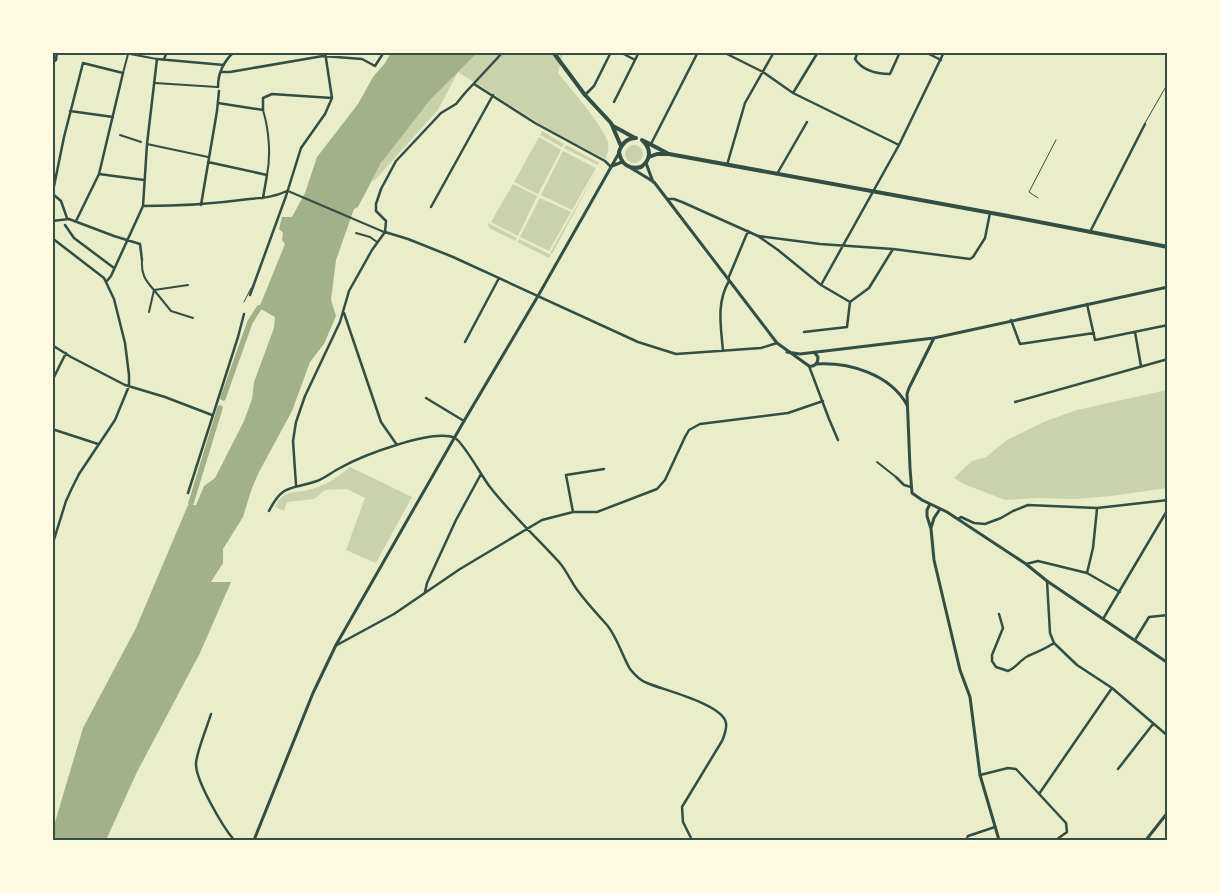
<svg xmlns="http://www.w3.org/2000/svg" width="1220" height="893" font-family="Spectral,serif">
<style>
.green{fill:#cad2ad}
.water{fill:#a3b18a}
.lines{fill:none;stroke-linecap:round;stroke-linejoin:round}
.canal{stroke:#a3b18a;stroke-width:5.5}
.service{stroke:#344e41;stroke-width:1}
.pedestrian{stroke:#344e41;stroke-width:2}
.minor{stroke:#344e41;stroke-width:2.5}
.tertiary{stroke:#344e41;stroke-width:3}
.secondary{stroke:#344e41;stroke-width:4}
.neatline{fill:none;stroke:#344e41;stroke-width:2}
</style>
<rect width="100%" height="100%" fill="#e9edc9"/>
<path class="green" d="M 477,53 L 563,53 L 558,73 C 570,88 601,123 607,140 C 610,147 608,153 605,159 L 545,127 L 458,72 L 438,110 L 374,181 L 372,180 C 398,131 438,90 477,53 Z
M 542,131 L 564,144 L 562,147 L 540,135 Z
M 539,137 L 561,150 L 538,194 L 514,182 Z
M625 154a9 9 0 1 1 18 0a9 9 0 1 1-18 0Z
M 566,145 L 599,163 L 598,165 L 564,148 Z
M 563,151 L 596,168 L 572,210 L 541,195 Z
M 598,168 L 552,254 L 550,253 Z
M 513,184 L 537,196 L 518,236 L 491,222 Z
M 540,198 L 571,212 L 549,251 L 520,237 Z
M 488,223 L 517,238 L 515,241 L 489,228 Z
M 519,239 L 551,255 L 549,258 L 517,242 Z
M 1167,390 L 1167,488 L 1111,496 L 1074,499 L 1038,498 L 1005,500 L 964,484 L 954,478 L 972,461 L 986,457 L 1007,440 L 1046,421 L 1077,410 Z
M 350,467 L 412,497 L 376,563 L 346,550 L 365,498 L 347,489 L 325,490 L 314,499 L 287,502 L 284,511 L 275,507 C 284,489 292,494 308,490 C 323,487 338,477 350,467 Z"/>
<path class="water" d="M 391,53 L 477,53 L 430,100 L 381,163 L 358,207 L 354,209 L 336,260 L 331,300 L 336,316 L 324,344 L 310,362 L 292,411 L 259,472 L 252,488 L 243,517 L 223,549 L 223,563 L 211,582 L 231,582 L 200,653 L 137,772 L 106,840 L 53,840 L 53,829 L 83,728 L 136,628 L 188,505 L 196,505 L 204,486 L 215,478 L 244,421 L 252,399 L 254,382 L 274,328 L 275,317 L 259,308 L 285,244 L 282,240 L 283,233 L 279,229 L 282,217 L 292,217 L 305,193 L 317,157 L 358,104 L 373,77 L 385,63 Z"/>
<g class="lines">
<path class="canal" d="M 223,398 L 250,322 L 259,308
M 191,503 L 220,408"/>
<path class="service" d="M 1145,123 L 1168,83
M 1038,198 L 1029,192 L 1056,140
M 244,302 L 251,288"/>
<path class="pedestrian" d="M 119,52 L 157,59
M 123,73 L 128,54
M 155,83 L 217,87
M 263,110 C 269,130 271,155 267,175
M 120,135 L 141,142
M 147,144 L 208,157
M 288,191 L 384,232
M 356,233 L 370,237 L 377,242
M 142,260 C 141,274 145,280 154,290 L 149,312
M 154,290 L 171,311 L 193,318
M 154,290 L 188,285
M 877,462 L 896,477"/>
<path class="minor" d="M 620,52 L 635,60
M 723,52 L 763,72 L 793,93 L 899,145
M 858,52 L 855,59 C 863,71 877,74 890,74 L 900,52
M 925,52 L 941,60
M 164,59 L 167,52
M 52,63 L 56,60 L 57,52
M 221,72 L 230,72 L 323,56 L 362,59 L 375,66 L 384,52
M 474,84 L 535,123 L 605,161 L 611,167
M 218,87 C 218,73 224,61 234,52
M 793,93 L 818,52
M 585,95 L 594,86 L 611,52
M 614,102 L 639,52
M 218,103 L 263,110 L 263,98 L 272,94 L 332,98
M 70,111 L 113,117
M 651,144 L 698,52
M 208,162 L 267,175 L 263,198
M 727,165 L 745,103 L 774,52
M 99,174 L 144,180
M 777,174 L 807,122
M 668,199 L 674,199 L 682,202 L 758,236 L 778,250 L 821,285 L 850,302 L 869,288 L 893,249
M 201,205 L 217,111 L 219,91
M 143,206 C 179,206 213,204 249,199 C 262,198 275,197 287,191
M 431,207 L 493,95
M 67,218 L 61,201 L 54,195 L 53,191 L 64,137 L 83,63 L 123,73 L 99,174 L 76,221
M 52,221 L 69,219 L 114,236 L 140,244 L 142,260
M 65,225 L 74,238 L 114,268
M 385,232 L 408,239 L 453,257 L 638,342 L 676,354 L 761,348 L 777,343
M 1090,232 L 1145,124
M 759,236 L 820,244 L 893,249 L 970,259 L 973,257 L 985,238 L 990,213
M 52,238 L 104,278 L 114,299 L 125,343 L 129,375 L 129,386 L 115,420 L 79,474 L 72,488 L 66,501 L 52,546
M 728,279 L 748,231
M 106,282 L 111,276 L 143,206 L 147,144 L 157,59 L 224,65
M 821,285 L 899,145 L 944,52
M 250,295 L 286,196 L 301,148 L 325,114 L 332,98 L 325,52
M 1087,304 L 1095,340 L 1168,325
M 344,313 L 381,422 L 397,445
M 1011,320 L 1020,344 L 1094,333
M 804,332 L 847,327 L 850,302
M 1135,332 L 1141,366
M 465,342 L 499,278
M 52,345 L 71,357 L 125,385 L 165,397 L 212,415
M 723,351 C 721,327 716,303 729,281
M 809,366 L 829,419 L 838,440
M 52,381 L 66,353
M 426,398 L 464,421
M 1015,402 L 1168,359
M 52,429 L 98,444
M 896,477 L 904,485 L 911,487
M 296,485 L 293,441 L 296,422 L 305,396 L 340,322 L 349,291 L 372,250 L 385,232 L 386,221 L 376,211 L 376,204 L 381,189 L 396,161 L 441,113 L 456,104 L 465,93 L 503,52
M 188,493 L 238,337 L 244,314
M 1097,509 L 1093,548 L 1087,573 L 1120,592
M 269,511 C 283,483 291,490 317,481 C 325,478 332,472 340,468 C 361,456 433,428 455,438 C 464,443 482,477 490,487 C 511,514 536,537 559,562 C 567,571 571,582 578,591 C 587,603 597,614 607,625 C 617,637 622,655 630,669 C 634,674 641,681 647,683 C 663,690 723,704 726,723 C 727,730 724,736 722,741 L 682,807 L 683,822 L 692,840
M 573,512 L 566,475 L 604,469
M 958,519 L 961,517 L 974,523 L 985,524 L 1001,518 L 1013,511 L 1028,505 L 1097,508 L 1168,500
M 1026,564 L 1038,561 L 1087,573
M 1047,581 L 1050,633 L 1054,643 L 1077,665 L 1112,688 L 1168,736
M 425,592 L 427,583 L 456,520 L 481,474
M 999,614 L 1003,628 L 992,655 L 992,661 L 996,667 L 1008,671 C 1016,668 1020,660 1028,656 C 1037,652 1045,649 1054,643
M 1103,619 L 1168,509
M 1135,640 L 1149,617 L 1168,615
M 337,645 L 394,614 L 460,569 L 542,520 L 573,512 L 597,512 L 657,489 L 665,480 L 685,437 L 689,430 L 700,424 L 788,413 L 823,401
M 211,714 C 207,727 197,751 196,763 C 195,780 223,827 234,840
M 1118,769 L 1153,724
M 980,775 L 1008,768 L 1016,769 L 1066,823 L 1067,832 L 1056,840
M 1039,794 L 1112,688
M 966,840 L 968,836 L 995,827"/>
<path class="tertiary" d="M 646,163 L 653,182
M 612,166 L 622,162
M 631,168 L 654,182 L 777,343 L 809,366 C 815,367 818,363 818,357 L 814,352
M 934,338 L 909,388 L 907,394 L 910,468 L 912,493 L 922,500 L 947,512 L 1026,564 L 1047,581 L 1168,663
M 787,352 L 800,354 L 934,338 L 1168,287
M 816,364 C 849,362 890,374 907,405
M 930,504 L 927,510 L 927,516 L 931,529 L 934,560 L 960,670 L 970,697 L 980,775 L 999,840
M 931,528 L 934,518 L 940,509
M 254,840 L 313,693 L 336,645 L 464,421 L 538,296 L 619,153
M 1146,840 L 1168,812"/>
<path class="secondary" d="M 553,52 L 585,95 L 611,123 L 621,146
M 613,126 L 635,138
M 636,138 C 627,138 622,143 619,152 C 621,164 629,170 641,167 C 651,160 652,149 642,140
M 644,141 L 667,153
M 649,157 L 657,154 L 669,154 L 1008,216 L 1168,247"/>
</g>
<rect width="1220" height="893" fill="none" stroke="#fefae0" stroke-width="108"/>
<rect x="54" y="54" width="1112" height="785" class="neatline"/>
</svg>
